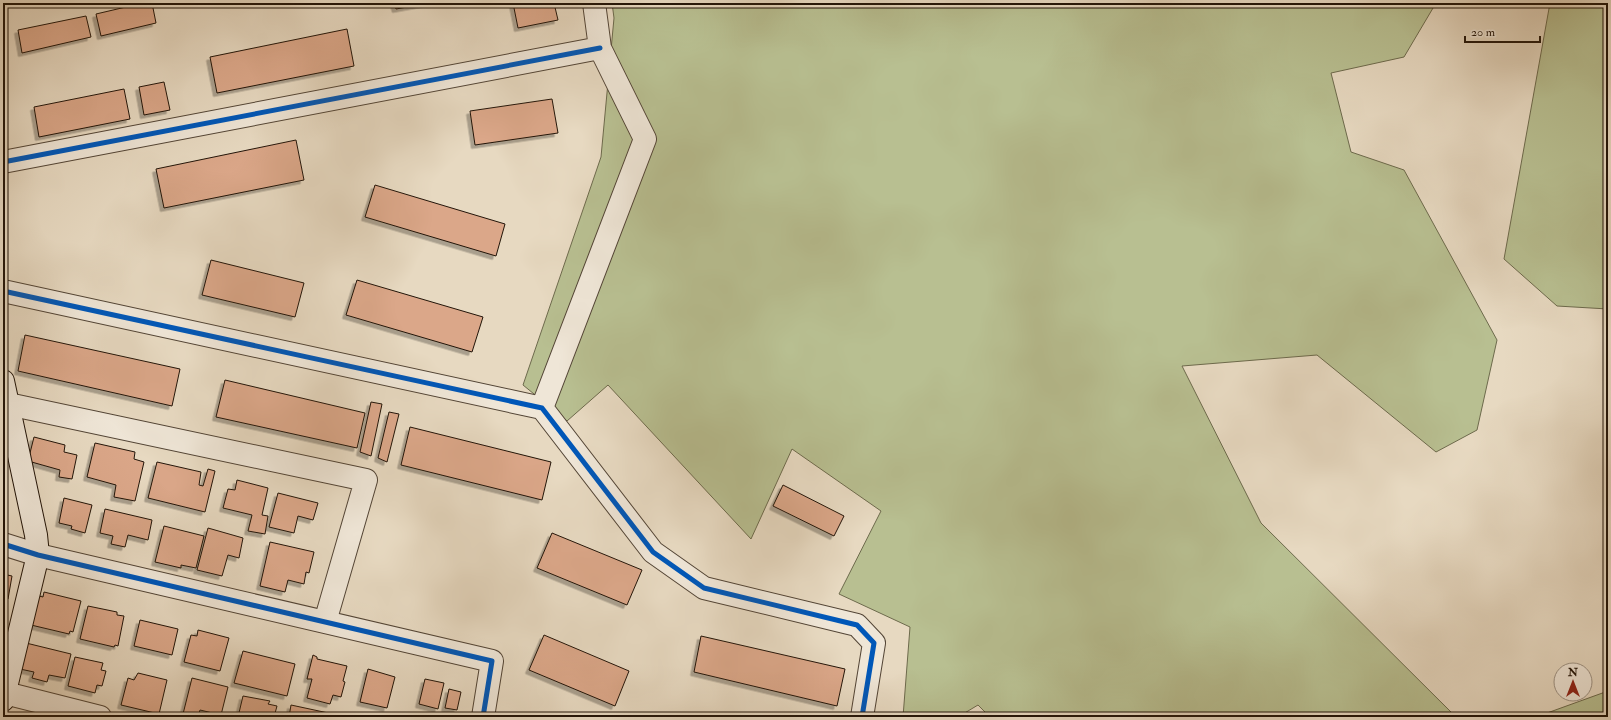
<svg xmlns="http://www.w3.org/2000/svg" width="1611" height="720" font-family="'IM FELL Double Pica',serif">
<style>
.green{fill:#b8bf91;stroke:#6d6a4c}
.building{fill:#dba789;stroke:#221408;filter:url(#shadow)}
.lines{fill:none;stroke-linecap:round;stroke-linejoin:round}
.street-casing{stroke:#534536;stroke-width:24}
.secondary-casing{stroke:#221408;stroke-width:24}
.street{stroke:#efe6d7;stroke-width:22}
.secondary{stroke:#efe6d7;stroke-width:22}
.cycleway-casing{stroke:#efe6d7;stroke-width:8}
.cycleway{stroke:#0057b8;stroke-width:5}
</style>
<defs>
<filter id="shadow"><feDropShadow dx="-3.5" dy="3.5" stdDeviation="0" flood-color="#0004"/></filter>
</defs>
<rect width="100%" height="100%" fill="#e7d9c1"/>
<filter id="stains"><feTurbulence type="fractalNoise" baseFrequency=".005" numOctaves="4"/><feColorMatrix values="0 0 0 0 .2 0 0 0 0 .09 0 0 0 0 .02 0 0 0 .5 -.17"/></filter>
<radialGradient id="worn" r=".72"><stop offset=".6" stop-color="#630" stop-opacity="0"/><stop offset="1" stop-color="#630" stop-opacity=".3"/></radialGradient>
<path class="green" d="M 612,3 L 1436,3 L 1404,57 L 1331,73 L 1351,152 L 1404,170 L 1497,340 L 1477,430 L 1436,452 L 1317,355 L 1182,366 L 1261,523 L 1456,717 L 990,717 L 978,705 L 958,717 L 903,717 L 910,627 L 839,594 L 881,511 L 792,449 L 751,539 L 608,385 L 567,421 L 523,385 L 601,157 L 614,18 Z
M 1550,3 L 1608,3 L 1608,309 L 1557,306 L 1504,259 Z
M 1608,691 L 1608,717 L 1536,717 Z"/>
<path class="building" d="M 143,3 L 152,3 L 156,23 L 101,36 L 96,14 Z
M 394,3 L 429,3 L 396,9 Z
M 513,3 L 554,3 L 558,20 L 518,28 Z
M 86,16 L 91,37 L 22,53 L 18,30 Z
M 347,29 L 354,66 L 217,93 L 210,57 Z
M 164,82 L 170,110 L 144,115 L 139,87 Z
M 124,89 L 130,119 L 39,137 L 34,107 Z
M 552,99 L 558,133 L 475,145 L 470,111 Z
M 296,140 L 304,180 L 164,208 L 156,169 Z
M 375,185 L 505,224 L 496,256 L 365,217 Z
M 211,260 L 304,283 L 295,317 L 202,295 Z
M 357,280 L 483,317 L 472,352 L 346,315 Z
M 25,335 L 180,369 L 172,406 L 18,371 Z
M 225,380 L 365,413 L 357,448 L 216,417 Z
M 371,402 L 382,404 L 371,456 L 360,452 Z
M 389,412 L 399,414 L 387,462 L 378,458 Z
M 410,427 L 551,462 L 542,500 L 401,465 Z
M 34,437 L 65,445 L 64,452 L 77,455 L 72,479 L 59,477 L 60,470 L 28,461 Z
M 95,443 L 135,452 L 134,459 L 144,462 L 135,501 L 114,497 L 116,485 L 87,477 Z
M 157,462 L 201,472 L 199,485 L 203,486 L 208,469 L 215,471 L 205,512 L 148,498 Z
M 237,480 L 268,488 L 262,515 L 268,516 L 265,534 L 248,531 L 252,515 L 223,508 L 228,489 L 235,490 Z
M 783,485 L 844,516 L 834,536 L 773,506 Z
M 278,493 L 318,503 L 313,520 L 298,516 L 294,533 L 269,527 Z
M 64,498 L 92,505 L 85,533 L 71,529 L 72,526 L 59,523 Z
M 105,509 L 152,520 L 148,540 L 128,535 L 125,547 L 111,544 L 113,536 L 100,533 Z
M 164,526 L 204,536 L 196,568 L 181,565 L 181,568 L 155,562 Z
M 208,528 L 243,538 L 239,558 L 228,555 L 222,576 L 197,570 Z
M 552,533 L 642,570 L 627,605 L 537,568 Z
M 270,542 L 314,552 L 309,573 L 306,572 L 304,584 L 288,580 L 285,592 L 260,586 Z
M 3,574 L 12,576 L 8,599 L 3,598 Z
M 44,592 L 81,601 L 73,632 L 70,631 L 69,634 L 31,625 L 39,596 L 43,597 Z
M 88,606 L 117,612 L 117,615 L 124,616 L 118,646 L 115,645 L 114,647 L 80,639 Z
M 140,620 L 178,629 L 172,655 L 134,646 Z
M 198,630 L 229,638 L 220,671 L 184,662 L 191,635 L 197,636 Z
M 544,635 L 629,671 L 615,706 L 529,670 Z
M 701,636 L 845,669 L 837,706 L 694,672 Z
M 26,643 L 71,654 L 65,678 L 49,675 L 47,682 L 32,678 L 34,672 L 20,669 Z
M 243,651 L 295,664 L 287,696 L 234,683 Z
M 313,655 L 317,657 L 317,659 L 347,666 L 343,681 L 345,682 L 341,697 L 333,695 L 330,704 L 307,698 L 312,679 L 307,679 Z
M 75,657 L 103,663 L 101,670 L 106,671 L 102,686 L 97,685 L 95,693 L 68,686 Z
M 368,669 L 395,677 L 387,708 L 360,702 Z
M 138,673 L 167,680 L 159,714 L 121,705 L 128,678 L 134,680 Z
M 192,678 L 228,687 L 221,715 L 200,710 L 198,717 L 183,714 Z
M 425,679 L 444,683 L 438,709 L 419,704 Z
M 449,689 L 461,692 L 457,710 L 445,708 Z
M 243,696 L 270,701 L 268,704 L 277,706 L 274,717 L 238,717 Z
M 291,705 L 333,714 L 332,717 L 289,717 Z"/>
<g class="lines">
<g class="street-casing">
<path id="street" d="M 3,162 L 600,48
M 3,291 L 542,408 L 653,552 L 704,588 L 857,625 L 874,643 L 862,717
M 8,404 L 366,480 L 325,622
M 542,408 L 645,139 L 600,48 L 594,3
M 3,544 L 38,555 L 492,661 L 483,717
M 5,693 L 100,717"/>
</g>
<g class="secondary-casing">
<path id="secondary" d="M 3,381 L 36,535 L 38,555 L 3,700"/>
</g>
<use href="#street" class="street"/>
<use href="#secondary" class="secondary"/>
<g class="cycleway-casing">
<path id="cycleway" d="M 3,162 L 600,48
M 3,291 L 542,408 L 653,552 L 704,588 L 857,625 L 874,643 L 862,717
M 3,544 L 38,555 L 492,661 L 483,717"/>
</g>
<use href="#cycleway" class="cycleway"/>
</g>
<rect width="1611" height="720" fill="none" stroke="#e7d9c1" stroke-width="16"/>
<rect x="4" y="4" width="1603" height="712" fill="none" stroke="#221408" stroke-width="2"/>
<rect x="8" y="8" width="1595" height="704" fill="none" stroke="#221408"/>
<g transform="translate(1573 682)"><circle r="19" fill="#efe6d7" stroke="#9d9284"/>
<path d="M0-3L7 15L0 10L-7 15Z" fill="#8f2418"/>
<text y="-6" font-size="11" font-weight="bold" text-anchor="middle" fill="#221408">N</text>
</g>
<path d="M1465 36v6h75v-6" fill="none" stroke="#221408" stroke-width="2"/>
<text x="1471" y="36" font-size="12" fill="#221408" stroke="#efe6d7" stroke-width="3" paint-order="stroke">20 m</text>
<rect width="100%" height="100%" filter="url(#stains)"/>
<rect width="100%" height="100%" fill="url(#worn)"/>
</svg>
